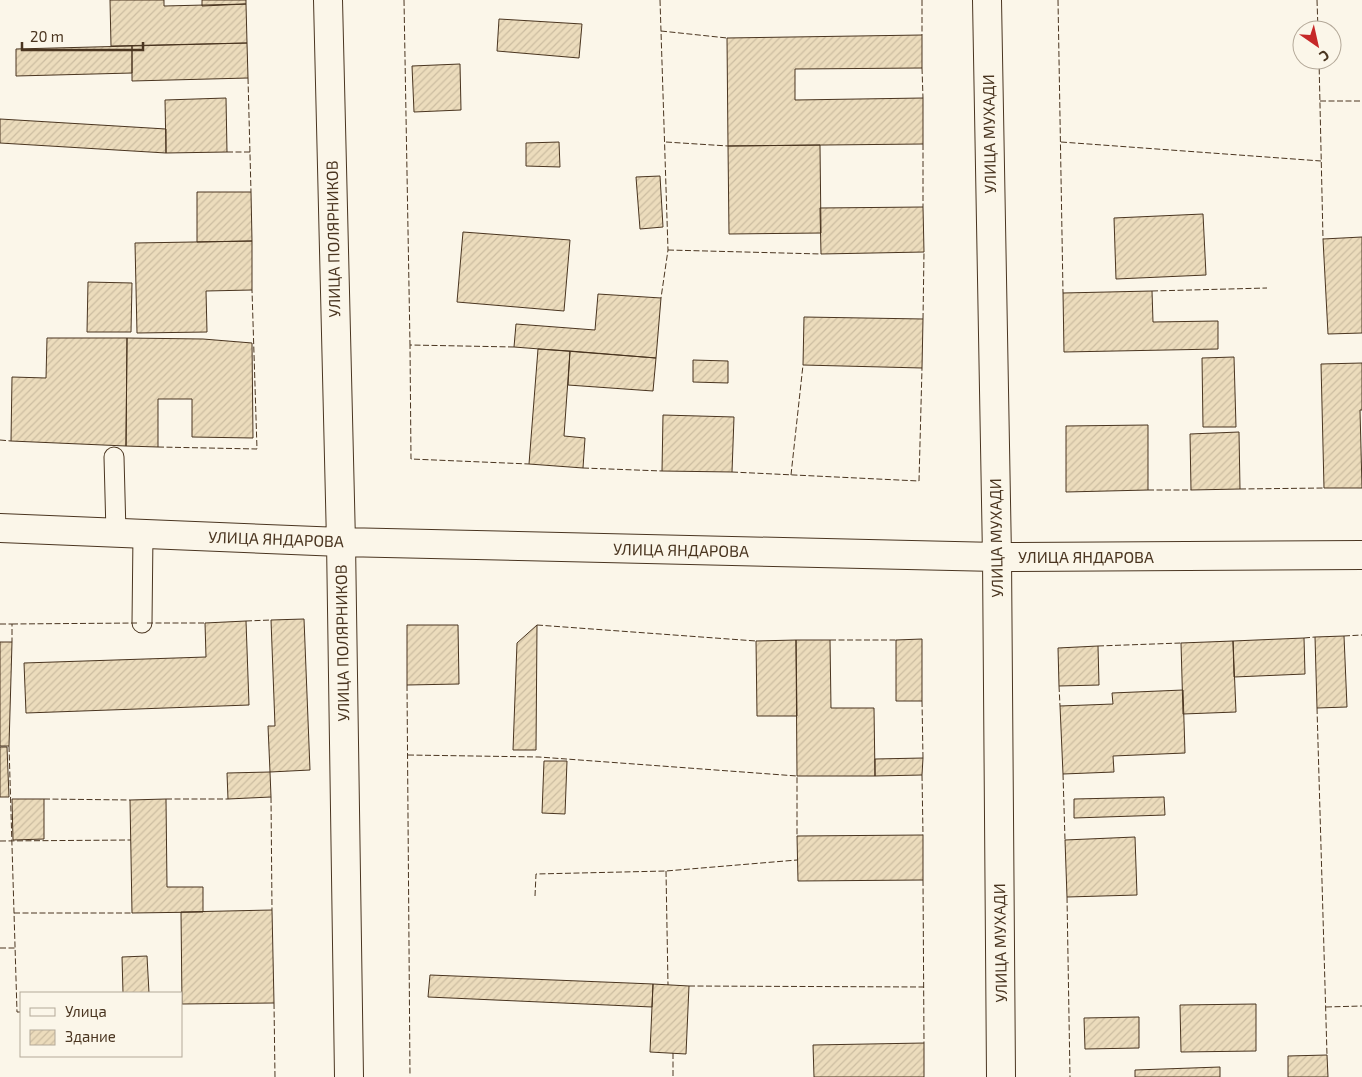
<svg xmlns="http://www.w3.org/2000/svg" width="1362" height="1077" font-family="'Exo 2',sans-serif">
<style>
.building{fill:url(#building-hatch);stroke:#4a3520}
.lines{fill:none;stroke-linecap:round;stroke-linejoin:round}
.service-casing{stroke:#4a3520;stroke-width:21}
.minor-casing{stroke:#4a3520;stroke-width:30}
.service{stroke:#fbf6e9;stroke-width:19}
.minor{stroke:#fbf6e9;stroke-width:28}
.fence{stroke:#4a3520;stroke-width:1;stroke-dasharray:6 2.5;stroke-linecap:butt}
.labels{text-anchor:middle;stroke-width:4;stroke-linejoin:round;paint-order:stroke}
.street-label{font-size:16px;fill:#4a3520;stroke:#fbf6e9}
</style>
<defs>
<pattern id="building-hatch" width="6" height="6" patternUnits="userSpaceOnUse" patternTransform="scale(1.25)"><rect width="6" height="6" fill="#ecdcbc"/><path d="M-1 1l2-2M0 6l6-6M5 7l2-2" fill="none" stroke="#ccbda1"/></pattern>
</defs>
<rect width="100%" height="100%" fill="#fbf6e9"/>
<path class="building" d="M 110,0 L 164,0 L 164,6 L 246,4 L 247,43 L 111,46 Z
M 202,0 L 246,0 L 246,4 L 202,6 Z
M 499,19 L 582,24 L 579,58 L 497,51 Z
M 922,35 L 922,68 L 795,69 L 795,100 L 923,98 L 923,144 L 728,146 L 727,38 Z
M 247,43 L 248,78 L 132,81 L 132,46 Z
M 132,46 L 132,73 L 16,76 L 16,49 Z
M 460,64 L 461,110 L 414,112 L 412,66 Z
M 226,98 L 227,152 L 166,153 L 165,100 Z
M 0,119 L 166,129 L 166,153 L 0,143 Z
M 559,142 L 560,167 L 526,166 L 526,143 Z
M 820,145 L 821,233 L 729,234 L 728,146 Z
M 660,176 L 663,227 L 640,229 L 636,177 Z
M 197,192 L 251,192 L 252,241 L 197,242 Z
M 923,207 L 924,252 L 821,254 L 820,208 Z
M 1203,214 L 1206,275 L 1116,279 L 1114,218 Z
M 463,232 L 570,240 L 564,311 L 457,302 Z
M 1362,237 L 1362,333 L 1328,334 L 1323,239 Z
M 252,241 L 252,290 L 206,291 L 207,332 L 137,333 L 135,243 Z
M 88,282 L 132,283 L 131,332 L 87,332 Z
M 1152,291 L 1153,322 L 1218,321 L 1218,349 L 1064,352 L 1063,293 Z
M 598,294 L 661,298 L 656,358 L 514,347 L 516,324 L 595,330 Z
M 804,317 L 923,319 L 922,368 L 803,365 Z
M 47,338 L 127,338 L 126,446 L 11,441 L 12,377 L 46,378 Z
M 127,338 L 203,339 L 252,343 L 253,438 L 192,437 L 192,399 L 158,399 L 158,447 L 126,446 Z
M 538,349 L 570,351 L 564,436 L 585,438 L 583,468 L 529,464 Z
M 570,351 L 656,358 L 653,391 L 568,385 Z
M 1234,357 L 1236,427 L 1203,427 L 1202,358 Z
M 693,360 L 728,361 L 728,383 L 693,382 Z
M 1362,363 L 1362,410 L 1360,410 L 1362,488 L 1324,488 L 1321,364 Z
M 663,415 L 734,417 L 732,472 L 662,471 Z
M 1148,425 L 1148,490 L 1066,492 L 1066,426 Z
M 1239,432 L 1240,489 L 1191,490 L 1190,434 Z
M 304,619 L 310,770 L 270,772 L 268,726 L 275,726 L 271,620 Z
M 246,621 L 249,705 L 26,713 L 24,663 L 206,657 L 205,623 Z
M 407,625 L 458,625 L 459,684 L 407,685 Z
M 537,625 L 536,750 L 513,750 L 517,643 Z
M 1344,636 L 1347,707 L 1317,708 L 1315,637 Z
M 1304,638 L 1305,674 L 1234,677 L 1233,641 Z
M 922,639 L 922,701 L 896,701 L 896,640 Z
M 796,640 L 797,716 L 757,716 L 756,641 Z
M 796,640 L 830,640 L 831,708 L 874,708 L 875,776 L 797,776 Z
M 1233,641 L 1236,712 L 1183,714 L 1181,643 Z
M 0,642 L 12,642 L 9,746 L 0,746 Z
M 1098,646 L 1099,685 L 1059,686 L 1058,648 Z
M 1183,690 L 1185,753 L 1113,756 L 1114,772 L 1063,774 L 1060,706 L 1113,704 L 1112,693 Z
M 0,747 L 7,747 L 9,797 L 0,797 Z
M 923,758 L 922,775 L 875,776 L 875,759 Z
M 544,761 L 567,761 L 565,814 L 542,813 Z
M 270,772 L 271,797 L 228,799 L 227,773 Z
M 1164,797 L 1165,815 L 1074,818 L 1074,799 Z
M 12,799 L 44,799 L 44,839 L 13,840 Z
M 166,799 L 167,887 L 203,887 L 203,912 L 132,913 L 130,800 Z
M 923,835 L 923,880 L 798,881 L 797,836 Z
M 1135,837 L 1137,895 L 1067,897 L 1065,840 Z
M 272,910 L 274,1003 L 182,1004 L 181,912 Z
M 147,956 L 149,993 L 123,993 L 122,957 Z
M 430,975 L 653,984 L 652,1007 L 428,997 Z
M 653,984 L 689,986 L 686,1054 L 650,1052 Z
M 1256,1004 L 1256,1051 L 1181,1052 L 1180,1005 Z
M 1139,1017 L 1139,1048 L 1085,1049 L 1084,1018 Z
M 924,1043 L 924,1077 L 814,1077 L 813,1045 Z
M 1327,1055 L 1328,1077 L 1288,1077 L 1288,1056 Z
M 1220,1067 L 1220,1077 L 1135,1077 L 1135,1070 Z"/>
<g class="lines">
<g class="service-casing">
<path id="service" d="M 114,457 L 116,533
M 142,623 L 143,534"/>
</g>
<g class="minor-casing">
<path id="minor" d="M 328,0 L 341,542 L 349,1077
M 987,0 L 997,557 L 1001,1077
M 0,528 L 341,542 L 997,557 L 1362,555"/>
</g>
<use href="#service" class="service"/>
<use href="#minor" class="minor"/>
<path class="fence" d="M 404,0 L 410,345
M 660,0 L 668,250 L 661,298
M 922,0 L 922,35
M 1058,0 L 1063,293
M 1317,0 L 1318,30
M 661,31 L 727,38
M 1319,60 L 1323,239
M 922,68 L 923,98
M 248,78 L 251,192
M 1320,101 L 1362,101
M 666,142 L 728,146
M 1061,142 L 1321,161
M 923,144 L 923,207
M 227,152 L 251,152
M 668,250 L 821,254
M 1152,291 L 1267,288
M 923,319 L 924,252
M 514,347 L 410,345 L 411,459 L 529,464
M 0,440 L 11,441
M 158,447 L 257,449 L 252,290
M 583,468 L 662,471
M 732,472 L 919,481 L 922,368
M 791,475 L 803,365
M 1240,489 L 1324,488
M 1148,490 L 1191,490
M 246,621 L 271,620
M 147,623 L 205,623
M 0,624 L 12,624 L 12,642
M 12,624 L 137,623
M 537,625 L 756,641
M 1344,636 L 1362,635
M 1304,638 L 1315,637
M 830,640 L 896,640
M 1098,646 L 1181,643
M 407,685 L 410,1076
M 1059,686 L 1060,706
M 922,701 L 923,758
M 1317,708 L 1327,1055
M 9,746 L 17,1012 L 21,1012
M 408,755 L 539,757 L 797,776 L 797,836
M 1063,774 L 1065,840
M 922,775 L 923,835
M 271,797 L 272,910
M 44,799 L 130,800
M 166,799 L 228,799
M 0,841 L 131,840
M 666,871 L 668,985
M 923,880 L 924,1043
M 535,896 L 536,874 L 666,871 L 797,860
M 1067,897 L 1070,1077
M 14,913 L 132,913
M 0,948 L 15,948
M 689,986 L 924,987
M 274,1003 L 275,1077
M 1326,1007 L 1362,1006
M 673,1053 L 673,1077"/>
</g>
<g class="labels">
<g class="street-label">
<text transform="translate(989 134) rotate(-91)" y="6">УЛИЦА МУХАДИ</text>
<text transform="translate(333 239) rotate(-91)" y="6">УЛИЦА ПОЛЯРНИКОВ</text>
<text transform="translate(996 538) rotate(-91)" y="6">УЛИЦА МУХАДИ</text>
<text transform="translate(276 539) rotate(2)" y="6">УЛИЦА ЯНДАРОВА</text>
<text transform="translate(681 550) rotate(1)" y="6">УЛИЦА ЯНДАРОВА</text>
<text x="1086" y="563">УЛИЦА ЯНДАРОВА</text>
<text transform="translate(342 643) rotate(-91)" y="6">УЛИЦА ПОЛЯРНИКОВ</text>
<text transform="translate(1000 943) rotate(-91)" y="6">УЛИЦА МУХАДИ</text>
</g>
</g>
<rect x="20" y="992" width="162" height="65" fill="#fbf6e9" stroke="#b4a999"/>
<rect x="30" y="1008" width="25" height="8" fill="#fbf6e9" stroke="#b4a999"/>
<text x="65" y="1017" font-size="15" fill="#4a3520">Улица</text>
<rect x="30" y="1030" width="25" height="15" fill="url(#building-hatch)" stroke="#b4a999"/>
<text x="65" y="1042" font-size="15" fill="#4a3520">Здание</text>
<g transform="translate(1317 45) rotate(146)"><circle r="24" fill="#fbf6e9" stroke="#b4a999"/>
<path d="M0-4L9 19L0 12L-9 19Z" fill="#c62828"/>
<text y="-8" font-size="14" font-weight="bold" text-anchor="middle" fill="#4a3520">С</text>
</g>
<path d="M22 42v8h121v-8" fill="none" stroke="#4a3520" stroke-width="2.5"/>
<text x="30" y="42" font-size="15" fill="#4a3520" stroke="#fbf6e9" stroke-width="4" paint-order="stroke">20 m</text>
</svg>
